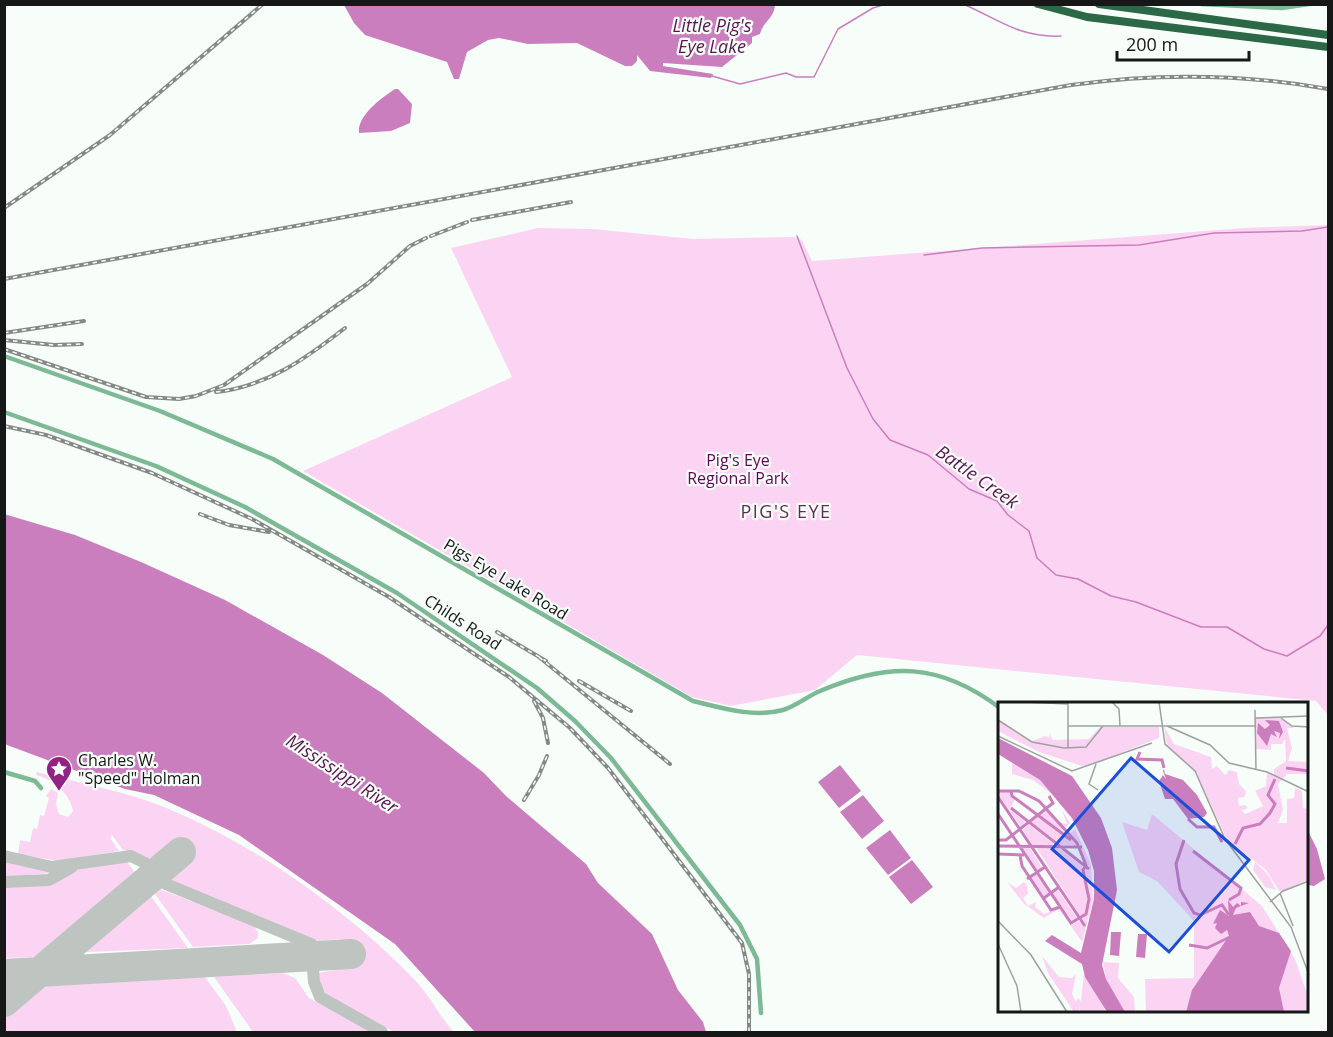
<svg xmlns="http://www.w3.org/2000/svg" width="1333" height="1037" font-family="'Open Sans',sans-serif">
<style>
.green{fill:#fcd4f3}
.water{fill:#cb7ebe}
.lines{fill:none;stroke-linecap:round;stroke-linejoin:round}
.stream{stroke:#cb7ebe;stroke-width:1.5}
.taxiway{stroke:#bec4bf;stroke-width:12}
.runway{stroke:#bec4bf;stroke-width:30}
.minor{stroke:#7db994;stroke-width:4.5}
.trunk{stroke:#2a6846;stroke-width:8}
.rail-casing{stroke:#848985;stroke-width:4}
.rail{stroke:#f7fef9;stroke-width:1.5;stroke-dasharray:4.5;stroke-linecap:butt}
.labels{text-anchor:middle;stroke-width:4.5;stroke-linejoin:round;paint-order:stroke}
.park-label{font-size:16px;fill:#65025b;stroke:#f7fef9}
.street-label{font-size:16px;fill:#151816;stroke:#f7fef9}
.poi-label{font-size:16px;fill:#151816;stroke:#f7fef9;text-anchor:start}
.water-label{font-size:18px;font-style:italic;fill:#591450;stroke:#f7fef9}
.neighbourhood-label{font-size:18px;letter-spacing:1.5px;fill:#602a57;stroke:#f7fef9}
.inset-river{fill:none;stroke:#cb7ebe;stroke-width:3}
.inset-road{fill:none;stroke:#9da29e;stroke-width:1.5}
.view{fill:#1d4ed8;fill-opacity:0.15;stroke:#1d4ed8;stroke-width:3}
.inset-edge{fill:none;stroke:#151816;stroke-width:3}
</style>
<rect width="100%" height="100%" fill="#f7fef9"/>
<path class="green" d="M 1328,225 L 1328,715 L 1316,701 L 857,655 L 815,690 L 731,706 L 692,697 L 303,471 L 512,377 L 451,248 L 538,228 L 593,229 L 693,239 L 793,237 L 802,240 L 812,261 L 1244,228 Z
M 37,772 C 74,782 115,789 151,802 C 245,837 344,907 413,978 C 429,994 439,1016 454,1032 L 394,1032 L 329,997 L 320,987 L 318,973 L 340,969 L 342,959 L 351,957 L 351,949 L 342,950 L 340,939 L 316,941 L 165,878 L 188,859 L 175,844 L 152,862 L 139,853 L 123,850 L 112,835 L 110,838 L 119,851 L 58,861 L 18,854 L 20,840 L 30,842 L 33,828 L 37,829 L 40,815 L 44,816 L 49,798 L 46,796 L 51,789 L 58,793 L 56,804 L 59,814 L 68,817 L 73,811 C 70,794 54,780 36,775 Z
M 126,860 L 135,873 L 134,878 L 47,952 L 35,957 L 5,958 L 5,887 L 52,884 L 80,868 Z
M 5,861 L 51,872 L 51,873 L 5,877 Z
M 157,888 L 253,925 L 258,932 L 258,938 L 249,944 L 193,947 L 152,890 Z
M 148,892 L 188,948 L 87,952 L 86,945 Z
M 283,973 L 295,978 L 309,998 L 372,1032 L 253,1032 L 214,977 Z
M 205,977 L 226,1006 L 237,1032 L 5,1032 L 5,1014 L 37,987 Z"/>
<path class="water" d="M 344,5 L 775,5 C 774,19 763,21 760,34 L 752,37 L 752,43 L 722,67 L 663,63 L 663,66 L 713,74 L 711,78 L 650,71 L 637,55 L 637,61 L 632,66 L 625,66 L 577,43 L 528,44 L 499,38 L 488,40 L 467,52 L 459,79 L 454,79 L 447,62 L 365,35 L 354,23 Z
M 395,89 L 398,89 L 412,104 L 410,123 L 391,131 L 359,133 C 357,117 378,100 395,89 Z
M 4,514 L 75,535 L 141,562 L 225,600 L 323,655 L 382,693 L 484,773 L 506,796 L 586,864 L 598,883 L 652,934 L 678,990 L 703,1022 L 706,1032 L 475,1032 L 395,944 L 239,835 L 154,795 L 125,789 L 7,745 L 4,743 Z
M 840,765 L 861,791 L 839,808 L 818,782 Z
M 863,795 L 884,821 L 862,839 L 840,812 Z
M 890,830 L 911,858 L 888,875 L 866,848 Z
M 1308,831 L 1317,849 L 1325,879 L 1314,886 L 1308,885 Z
M 912,860 L 933,887 L 911,904 L 889,877 Z"/>
<g class="lines">
<path class="stream" d="M 963,4 C 1000,20 1020,38 1061,36
M 712,76 L 740,84 L 786,73 L 796,77 L 814,77 L 838,29 L 873,8 L 886,4
M 797,236 L 847,368 L 873,419 L 890,440 L 928,455 L 969,489 L 997,501 L 1008,515 L 1029,531 L 1037,558 L 1056,575 L 1078,579 L 1111,596 L 1136,602 L 1201,627 L 1227,627 L 1264,649 L 1287,656 L 1320,636 L 1328,625
M 924,255 L 982,248 L 1139,245 L 1214,233 L 1302,231 L 1328,227
M 1328,589 L 1328,614"/>
<path class="taxiway" d="M 4,856 L 52,867 L 131,856 L 145,863 L 161,882 L 311,944 L 314,982 L 320,997 L 382,1032
M 4,882 L 49,880 L 72,867"/>
<path class="runway" d="M 4,974 L 351,954
M 4,1002 L 181,852"/>
<path class="minor" d="M 1201,4 L 1282,8 L 1309,4
M 4,356 L 160,411 L 273,459 L 693,701 C 722,708 754,718 783,710 C 796,706 808,696 820,691 C 889,662 939,662 1000,708
M 4,412 L 156,466 L 245,507 L 397,593 L 537,688 L 575,721 L 611,758 L 740,925 L 757,959 L 761,1013
M 4,772 L 35,781 L 41,788"/>
<path class="trunk" d="M 1038,4 L 1087,17 L 1328,47
M 1099,4 L 1328,35"/>
<g class="rail-casing">
<path id="rail" d="M 4,208 L 110,135 L 263,4
M 472,220 L 571,202
M 431,236 L 467,222
M 4,279 L 1071,85 C 1156,73 1244,74 1328,89
M 4,333 L 84,321
M 4,340 L 54,345 L 82,344
M 4,349 L 146,397 L 179,399 L 196,396 L 224,385 L 367,284 L 410,246 L 426,238
M 216,392 C 268,386 305,359 345,328
M 4,426 L 46,435 L 152,473 L 252,519 L 389,597 L 509,677 L 570,728 L 608,768 L 742,943 L 749,974 L 749,1032
M 200,514 L 229,525 L 269,532
M 497,632 L 546,661
M 539,657 L 670,764
M 579,681 L 631,711
M 534,701 L 543,718 L 548,743
M 524,800 L 539,775 L 547,756"/>
</g>
<use href="#rail" class="rail"/>
</g>
<defs>
<g id="sight-pin" transform="scale(1.35)"><path d="M0 17L-7.5 6A9.5 9.5 0 1 1 7.5 6Z" fill="#912384" stroke="#f7fef9"/><path d="M0-6L1.8-2.2L6-1.7L2.9 1.2L3.7 5.4L0 3.3L-3.7 5.4L-2.9 1.2L-6-1.7L-1.8-2.2Z" fill="#fff"/></g>
</defs>
<g fill-rule="evenodd">
<use href="#sight-pin" x="59" y="769"/>
</g>
<g class="labels">
<g class="park-label">
<text x="738" y="466">Pig's Eye<tspan x="738" dy="18">Regional Park</tspan></text>
</g>
<g class="street-label">
<text transform="translate(506 579) rotate(31)" y="6">Pigs Eye Lake Road</text>
<text transform="translate(463 622) rotate(33)" y="6">Childs Road</text>
</g>
<g class="poi-label">
<text x="78" y="766">Charles W.<tspan x="78" dy="18">"Speed" Holman</tspan></text>
</g>
<g class="water-label">
<text x="712" y="32">Little Pig's<tspan x="712" dy="21">Eye Lake</tspan></text>
<text transform="translate(977 477) rotate(35)" y="6">Battle Creek</text>
<text transform="translate(342 774) rotate(33)" y="6">Mississippi River</text>
</g>
<g class="neighbourhood-label">
<text x="786" y="518">PIG'S EYE</text>
</g>
</g>
<g transform="translate(998 702)">
<rect width="310" height="310" fill="#f7fef9"/>
<path d="M 256,15 L 284,16 L 296,26 L 289,26 L 294,46 L 290,59 L 310,60 L 310,72 L 289,72 L 280,82 L 285,108 L 280,121 L 289,121 L 289,97 L 296,96 L 297,86 L 304,89 L 305,106 L 310,107 L 310,178 L 282,190 L 268,168 L 229,138 L 199,72 L 169,43 L 166,24 L 176,42 L 213,55 L 214,67 L 219,64 L 227,73 L 231,68 L 239,70 L 241,82 L 248,89 L 247,95 L 240,96 L 241,104 L 248,103 L 249,107 L 244,108 L 247,112 L 265,104 L 257,89 L 268,84 L 269,71 L 276,74 L 276,67 L 288,59 L 287,37 L 284,42 L 273,42 L 273,48 L 258,47 ZM 0,17 L 34,39 L 47,34 L 52,36 L 51,31 L 55,38 L 91,37 L 102,25 L 161,25 L 161,36 L 87,65 L 41,50 L 0,29 ZM 14,61 L 42,78 L 74,116 L 77,122 L 55,93 L 35,78 L 14,72 ZM 0,90 L 12,90 L 17,97 L 12,108 L 27,119 L 23,125 L 2,95 ZM 63,106 L 72,121 L 67,126 L 71,132 L 77,127 L 93,162 L 95,199 L 84,240 L 61,207 L 46,216 L 26,202 L 9,180 L 18,186 L 26,180 L 29,183 L 30,192 L 25,196 L 30,204 L 38,200 L 37,205 L 46,212 L 62,206 L 73,223 L 81,219 L 88,223 L 84,216 L 92,198 L 86,168 L 91,165 L 80,146 L 84,144 L 72,136 L 60,120 L 69,122 ZM 49,107 L 71,136 L 71,137 L 41,114 ZM 154,112 L 264,204 L 297,257 L 310,294 L 310,310 L 148,310 L 147,277 L 196,276 L 196,219 L 159,179 L 141,170 L 124,120 L 149,128 ZM 39,114 L 78,141 L 78,143 L 63,143 L 33,120 ZM 30,122 L 55,141 L 55,143 L 34,143 L 25,128 ZM 38,145 L 61,146 L 84,164 L 91,195 L 88,211 L 82,214 ZM 24,146 L 32,146 L 44,166 L 39,169 ZM 257,160 L 271,174 L 278,188 L 267,185 L 255,168 ZM 39,172 L 52,190 L 46,195 L 33,176 ZM 60,188 L 79,216 L 75,220 L 54,192 ZM 44,254 L 61,275 L 74,276 L 78,272 L 74,292 L 78,300 L 80,296 L 83,299 L 86,271 L 108,310 L 82,310 L 82,304 L 81,310 L 76,310 L 50,271 ZM 105,260 L 121,261 L 120,276 L 136,295 L 137,310 L 127,310 L 117,294 L 108,277 Z" fill="#fcd4f3"/>
<path d="M 267,18 L 281,19 L 285,30 L 281,37 L 282,31 L 276,29 L 279,35 L 273,32 L 269,44 L 259,31 L 260,21 L 267,27 L 272,23 ZM 0,36 L 74,74 L 103,116 L 114,146 L 119,188 L 104,263 L 108,277 L 127,310 L 109,310 L 87,275 L 84,262 L 47,239 L 54,233 L 83,251 L 96,197 L 96,169 L 90,148 L 74,116 L 42,78 L 0,52 ZM 166,67 L 167,72 L 185,78 L 199,93 L 209,111 L 206,115 L 190,117 L 175,97 L 167,97 L 161,79 L 165,73 L 168,77 L 165,69 ZM 230,198 L 235,205 L 239,201 L 243,204 L 243,200 L 251,201 L 238,206 L 235,213 L 252,210 L 261,224 L 281,231 L 293,249 L 281,286 L 286,310 L 188,310 L 194,288 L 231,234 L 229,228 L 223,232 L 217,226 L 219,221 L 215,222 L 222,208 L 231,214 ZM 113,230 L 123,230 L 121,254 L 112,253 ZM 140,232 L 149,232 L 147,256 L 138,255 Z" fill="#cb7ebe"/>
<path class="inset-river" d="M 142,50 L 139,57 L 164,58 L 166,66M 288,66 L 311,69M 0,89 L 21,89 L 41,99 L 79,141 L 88,163 L 85,168 L 91,197 L 88,212 L 73,221 L 0,112M 13,89 L 14,94 L 73,138M 0,95 L 87,224M 13,106 L 91,167M 190,117 L 199,125 L 216,125 L 224,140M 0,138 L 8,138 L 55,101 L 51,94M 186,138 L 178,162 L 182,187 L 196,211 L 202,213 L 224,203 L 231,213M 237,142 L 245,126 L 262,122 L 272,111 L 277,102 L 270,93 L 277,77M 0,144 L 84,145M 195,149 L 243,186 L 241,192 L 231,198M 0,152 L 26,153M 22,153 L 24,164 L 53,208 L 62,205M 29,177 L 47,165M 46,196 L 61,185M 191,243 L 209,246 L 232,235"/>
<path class="inset-road" d="M 27,0 L 70,2M 114,0 L 121,7 L 122,24M 161,0 L 167,42 L 197,69 L 227,137 L 293,225 L 311,273M 229,0 L 300,0M 257,8 L 258,68M 258,16 L 311,14M 283,16 L 294,24 L 311,25M 0,18 L 34,40 L 66,46 L 88,45 L 105,24M 70,24 L 257,24M 169,24 L 212,43 L 231,61 L 269,70 L 311,90M 0,34 L 74,69 L 154,41M 70,46 L 70,0M 98,62 L 91,82 L 100,88M 282,191 L 295,224M 272,200 L 285,189 L 311,179M 0,219 L 33,253 L 69,310M 0,242 L 19,284 L 23,310"/>
<path class="view" d="M 133,56 L 251,158 L 171,250 L 54,147 Z"/>
<rect width="310" height="310" class="inset-edge"/>
</g>
<rect width="1333" height="1037" fill="none" stroke="#151816" stroke-width="12"/>
<path d="M1117 51v9h132v-9" fill="none" stroke="#151816" stroke-width="3"/>
<text x="1126" y="51" font-size="18" fill="#151816" stroke="#f7fef9" stroke-width="4.5" paint-order="stroke">200 m</text>
</svg>
